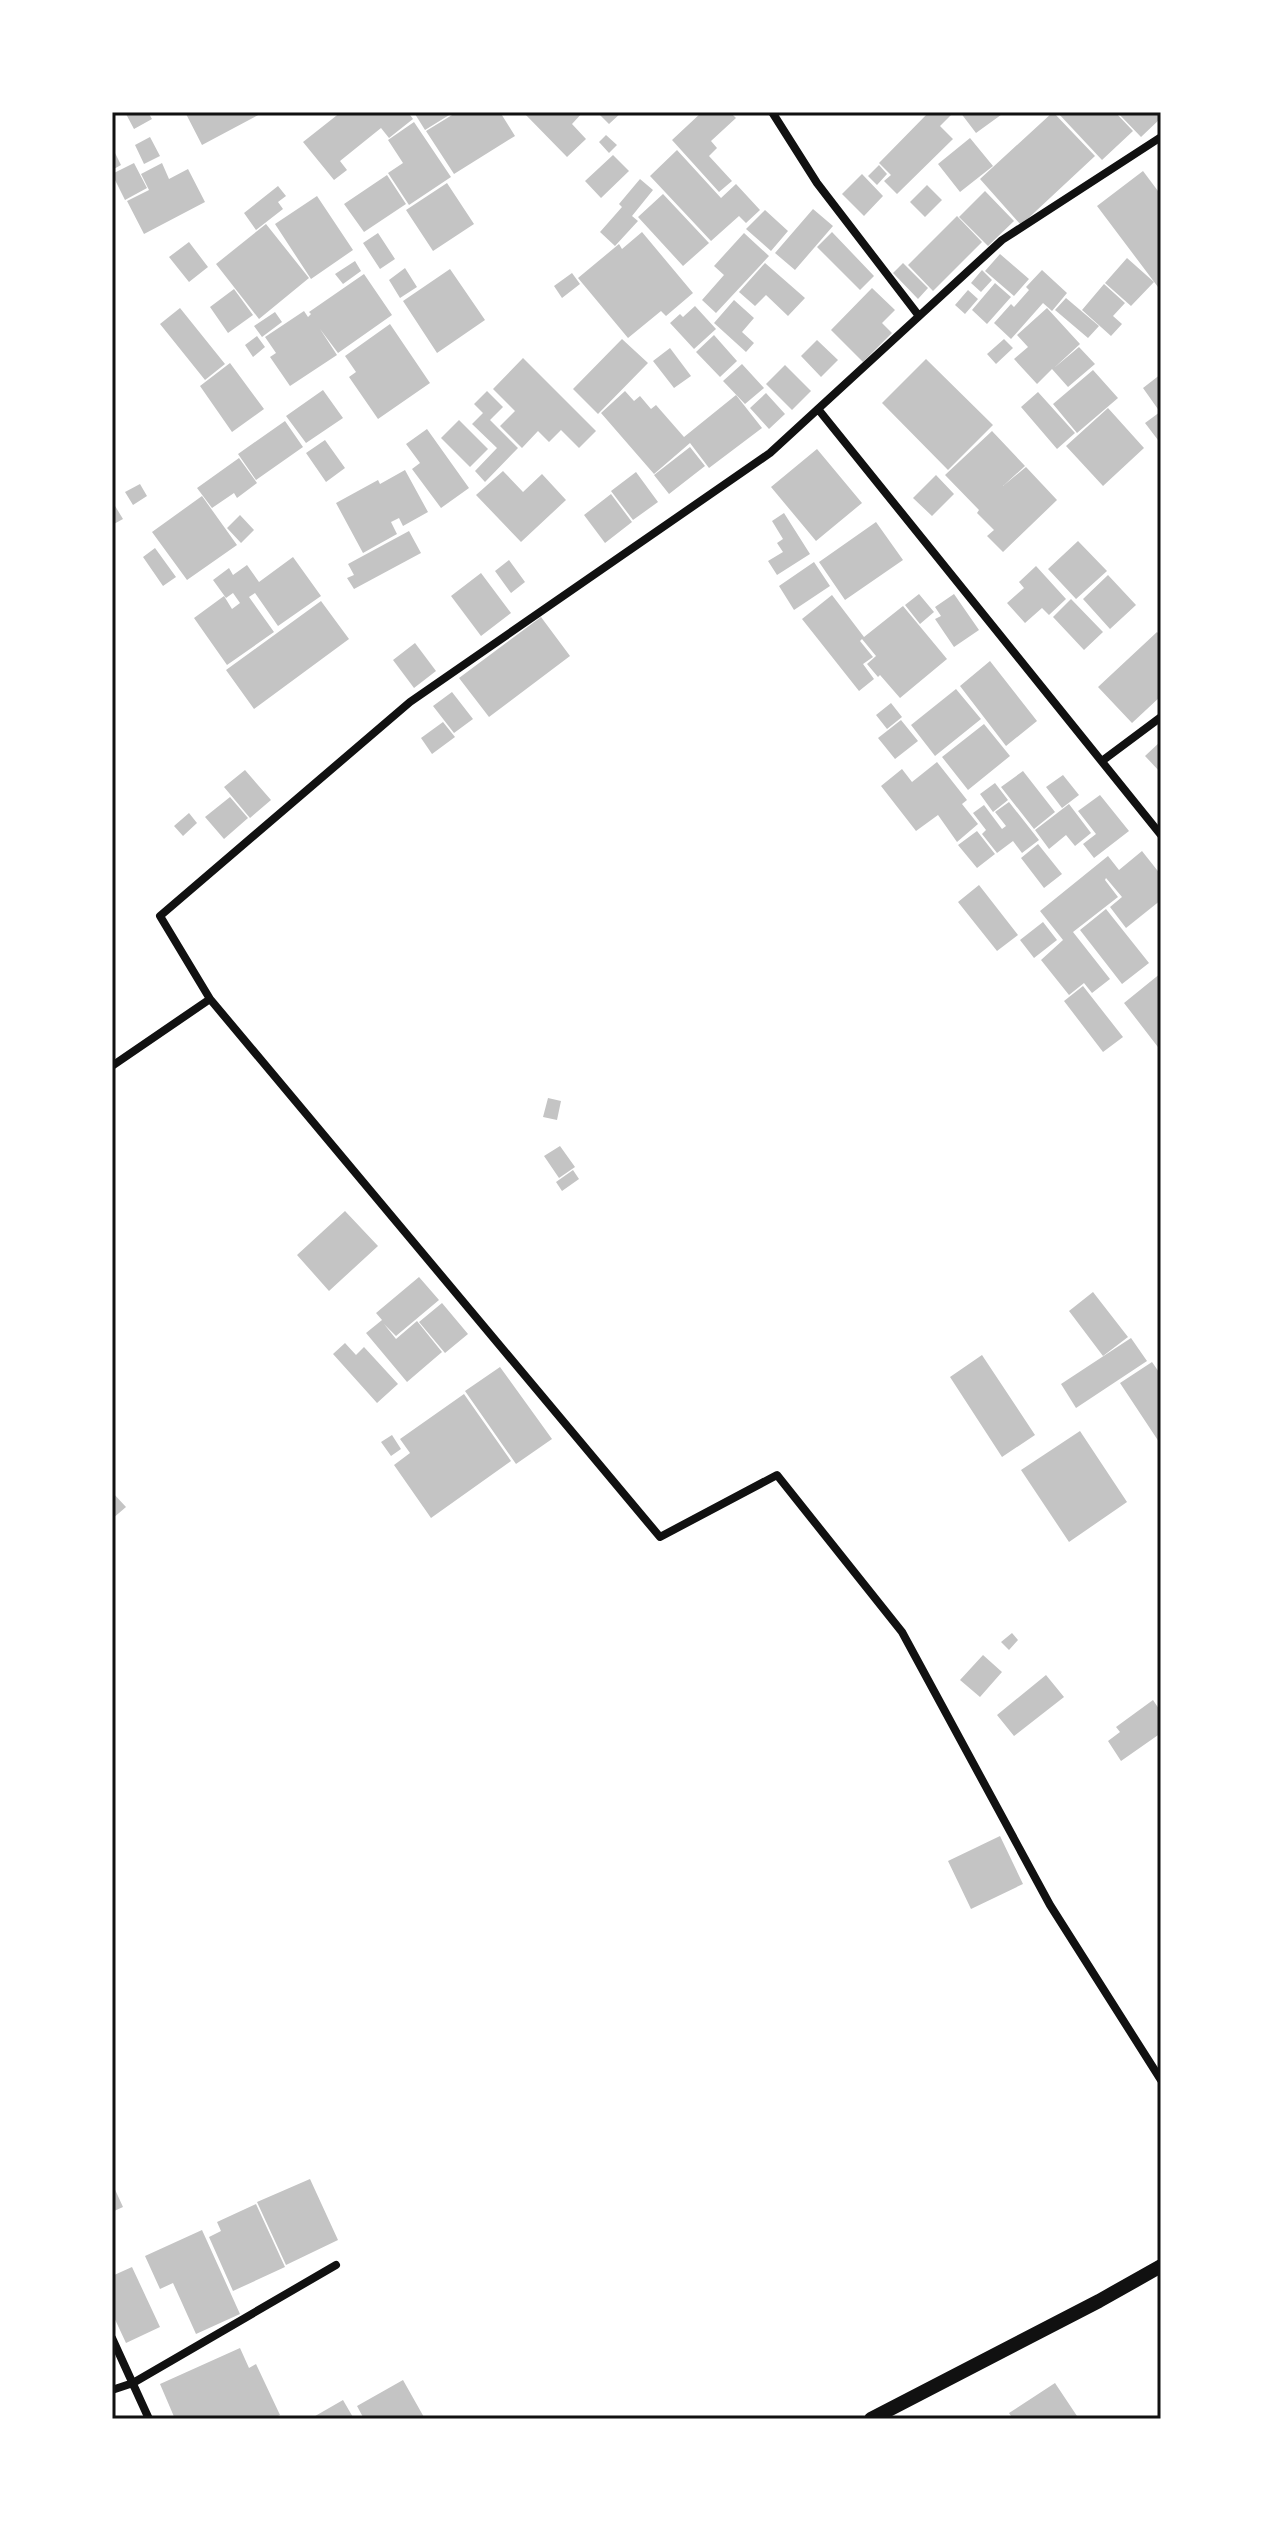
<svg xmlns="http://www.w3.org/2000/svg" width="1273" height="2531" font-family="Commissioner,sans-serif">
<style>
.building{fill:#c4c4c4}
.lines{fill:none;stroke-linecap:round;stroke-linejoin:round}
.minor{stroke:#111;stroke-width:8}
.tertiary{stroke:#111;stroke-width:14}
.neatline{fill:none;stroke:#111;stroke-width:3}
</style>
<rect width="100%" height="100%" fill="#fff"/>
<path class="building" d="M 130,112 L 148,112 L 152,119 L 134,129 L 126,114 Z
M 185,112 L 264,112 L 202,145 Z
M 341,112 L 408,112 L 413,119 L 389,138 L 381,128 L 340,161 L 347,170 L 334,180 L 303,142 Z
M 418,112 L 454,112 L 425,130 L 415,114 Z
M 457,112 L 500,112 L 515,136 L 454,174 L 426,131 Z
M 523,112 L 583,112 L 572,124 L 586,139 L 567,157 Z
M 597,112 L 622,112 L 609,124 Z
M 702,112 L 730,112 L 736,118 L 711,141 L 717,148 L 709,156 L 732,181 L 719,192 L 672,140 Z
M 929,112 L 954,112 L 940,126 L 953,139 L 897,194 L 884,181 L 891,175 L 879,163 Z
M 960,112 L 1005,112 L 976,133 Z
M 1053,112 L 1095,156 L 1021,225 L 980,179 Z
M 1057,112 L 1115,112 L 1133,131 L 1102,160 Z
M 1117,112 L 1161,112 L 1161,118 L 1141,137 Z
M 414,122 L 451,177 L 409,205 L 388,173 L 403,163 L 388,140 Z
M 606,135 L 617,145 L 609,153 L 599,142 Z
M 150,137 L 160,156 L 144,164 L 135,145 Z
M 970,138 L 993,166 L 960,192 L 938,164 Z
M 112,147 L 121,165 L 112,170 Z
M 677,150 L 721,198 L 736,184 L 760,210 L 746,223 L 739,216 L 711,241 L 650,176 Z
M 613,155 L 629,171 L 601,198 L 585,181 Z
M 134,163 L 147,188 L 125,200 L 112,174 Z
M 162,163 L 169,179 L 188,169 L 205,202 L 144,234 L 127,201 L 149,190 L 141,174 Z
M 879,165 L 887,174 L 877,185 L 868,176 Z
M 1143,171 L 1161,195 L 1161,285 L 1158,287 L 1097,206 Z
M 862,174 L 883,196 L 864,216 L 842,194 Z
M 387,175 L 406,204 L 364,232 L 344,204 Z
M 640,179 L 653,190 L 632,216 L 638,221 L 615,246 L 600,232 L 622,207 L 619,204 Z
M 447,183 L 474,224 L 433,251 L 406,210 Z
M 927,185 L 942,200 L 925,217 L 910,202 Z
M 278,186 L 286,196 L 278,202 L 283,209 L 256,230 L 244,213 Z
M 985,191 L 1014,221 L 988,246 L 959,217 Z
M 663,194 L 709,243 L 683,266 L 638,217 Z
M 317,196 L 353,250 L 311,279 L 275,224 Z
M 813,209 L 833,226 L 795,270 L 775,253 Z
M 765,210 L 788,231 L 771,251 L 746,229 Z
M 957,216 L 982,242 L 933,291 L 908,265 Z
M 266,224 L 309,278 L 259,319 L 216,264 Z
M 642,232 L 693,293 L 666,316 L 661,311 L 628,338 L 578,278 L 619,244 L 622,249 Z
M 832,232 L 874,276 L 860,290 L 817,247 Z
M 378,233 L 395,259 L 380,269 L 363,243 Z
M 744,233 L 769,256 L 716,313 L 702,300 L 724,275 L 714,266 Z
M 189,242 L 208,267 L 189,282 L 169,257 Z
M 1000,254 L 1029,279 L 1014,296 L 985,271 Z
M 1127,258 L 1154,282 L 1131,306 L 1105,283 Z
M 355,261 L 361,271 L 343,284 L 335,274 Z
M 765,263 L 805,298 L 788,316 L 766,295 L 755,306 L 739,292 Z
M 903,263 L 928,288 L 918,299 L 893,273 Z
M 405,268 L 417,287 L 400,298 L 389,280 Z
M 450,269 L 485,320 L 437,353 L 403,301 Z
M 982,270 L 992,280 L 981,292 L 971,283 Z
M 1042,270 L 1067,293 L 1052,311 L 1043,303 L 1011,339 L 994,323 L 1011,304 L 1014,307 L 1029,290 L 1026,287 Z
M 572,273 L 580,284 L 562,298 L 554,286 Z
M 364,274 L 392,315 L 338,353 L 320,329 L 337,355 L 290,386 L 270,357 L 276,353 L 265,337 L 304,311 L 308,317 L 311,314 L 309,312 Z
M 995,283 L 1011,297 L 987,324 L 972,310 Z
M 1104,284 L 1125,303 L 1113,316 L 1122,324 L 1111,336 L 1082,310 Z
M 872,288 L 895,310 L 882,323 L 892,333 L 863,362 L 831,330 Z
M 234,289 L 253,315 L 228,333 L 210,307 Z
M 968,290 L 978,299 L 965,314 L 955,305 Z
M 1066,298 L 1099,326 L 1088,338 L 1055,310 Z
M 734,300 L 754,318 L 742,332 L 754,343 L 746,352 L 714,323 Z
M 695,306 L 716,329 L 694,349 L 670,323 L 680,314 L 683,317 Z
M 180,308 L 225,364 L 205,380 L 160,324 Z
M 1047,308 L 1080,344 L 1054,368 L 1079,347 L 1095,364 L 1068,387 L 1052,369 L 1037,384 L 1014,359 L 1028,347 L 1017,335 Z
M 275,312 L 282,322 L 262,337 L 254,326 Z
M 390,324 L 430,383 L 378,419 L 349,377 L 356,372 L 345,356 Z
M 714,335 L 737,361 L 720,377 L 696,352 Z
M 257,336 L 265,347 L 253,357 L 245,345 Z
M 622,339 L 648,363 L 598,414 L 573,389 Z
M 1004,339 L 1013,348 L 996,364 L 987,354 Z
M 817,340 L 838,360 L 821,377 L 801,356 Z
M 670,348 L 691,376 L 674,388 L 653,361 Z
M 523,358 L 596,431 L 579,448 L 561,430 L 549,442 L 538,431 L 522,448 L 500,426 L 515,411 L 493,389 Z
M 926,359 L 993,425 L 948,470 L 882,403 Z
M 230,363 L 264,409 L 232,432 L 200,386 Z
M 742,364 L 764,388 L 745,404 L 723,381 Z
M 785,365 L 811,391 L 792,410 L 766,384 Z
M 1093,370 L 1118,398 L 1077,433 L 1053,404 Z
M 1161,374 L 1161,444 L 1145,423 L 1160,412 L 1143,388 Z
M 323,390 L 343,418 L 306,443 L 286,416 Z
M 487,391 L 503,407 L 490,420 L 518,448 L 485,482 L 475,471 L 497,448 L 472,424 L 483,413 L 474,404 Z
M 625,391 L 634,401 L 640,396 L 651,409 L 656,405 L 684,437 L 736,395 L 762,428 L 709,468 L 690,443 L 654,474 L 601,413 Z
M 1038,392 L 1075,433 L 1057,449 L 1021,407 Z
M 766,393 L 785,414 L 769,429 L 750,408 Z
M 1108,408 L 1144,448 L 1103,486 L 1066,446 Z
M 459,420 L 488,449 L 470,467 L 441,438 Z
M 285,421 L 303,447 L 256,480 L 238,454 Z
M 427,429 L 469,488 L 441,508 L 412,469 L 420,463 L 406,444 Z
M 992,431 L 1025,466 L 1003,486 L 1026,467 L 1057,500 L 1003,552 L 987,536 L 994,530 L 977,513 L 979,510 L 945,475 Z
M 325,440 L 345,468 L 326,482 L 306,453 Z
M 690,447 L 705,466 L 669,494 L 654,475 Z
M 817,449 L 862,503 L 816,541 L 771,487 Z
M 239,458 L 257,483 L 237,498 L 234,493 L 212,508 L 197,488 Z
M 405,470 L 428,512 L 403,526 L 399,518 L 391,522 L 397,534 L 363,553 L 336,503 L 378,480 L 380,484 Z
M 503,471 L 523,492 L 542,474 L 566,500 L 521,542 L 476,495 Z
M 636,472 L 658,502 L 633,520 L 611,491 Z
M 936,475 L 954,494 L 932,516 L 913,498 Z
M 140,484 L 147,496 L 133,505 L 125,492 Z
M 611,494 L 632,522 L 605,543 L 584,515 Z
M 202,496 L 237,545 L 187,580 L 152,532 Z
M 112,501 L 123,519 L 112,525 Z
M 784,513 L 810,554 L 777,575 L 768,561 L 783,552 L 777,543 L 783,539 L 772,521 Z
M 240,515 L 254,530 L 241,543 L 227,528 Z
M 876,522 L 903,560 L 845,600 L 819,562 Z
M 409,531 L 421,553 L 354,589 L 347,578 L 354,575 L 348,564 Z
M 1078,541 L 1107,571 L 1076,599 L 1048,569 Z
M 155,548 L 176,577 L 163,586 L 143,557 Z
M 293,557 L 321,596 L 278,626 L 255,593 L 249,597 L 274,632 L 227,665 L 194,618 L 224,596 L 232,609 L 240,603 L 233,593 L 226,598 L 213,580 L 229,568 L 233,575 L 247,565 L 259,582 Z
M 509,560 L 525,582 L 511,593 L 495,571 Z
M 814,562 L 830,586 L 794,610 L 779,586 Z
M 1036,566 L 1066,599 L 1049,615 L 1042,608 L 1025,623 L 1007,603 L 1024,588 L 1019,582 Z
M 481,573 L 511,613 L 481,636 L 451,596 Z
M 1108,575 L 1136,605 L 1110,629 L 1083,599 Z
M 919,594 L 934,612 L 920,624 L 905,605 Z
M 954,594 L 979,630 L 954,647 L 935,619 L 941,616 L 935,607 Z
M 832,595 L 864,637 L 903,606 L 947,659 L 900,698 L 880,675 L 878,677 L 867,664 L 876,656 L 862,639 L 860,641 L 873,657 L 863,664 L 874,679 L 859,691 L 802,619 Z
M 1071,599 L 1103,632 L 1084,650 L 1053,617 Z
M 321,601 L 349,639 L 254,709 L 226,670 Z
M 541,617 L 570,656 L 489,717 L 459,678 Z
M 1157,632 L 1161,636 L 1161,696 L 1132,723 L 1098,687 Z
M 415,643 L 436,671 L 414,688 L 393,660 Z
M 990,661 L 1037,721 L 1006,746 L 960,686 Z
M 956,689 L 981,719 L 935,756 L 911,725 Z
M 452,692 L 473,719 L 454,733 L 433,706 Z
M 891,703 L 902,717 L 887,729 L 876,715 Z
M 901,720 L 918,741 L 895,759 L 878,738 Z
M 443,722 L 455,737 L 432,754 L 421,738 Z
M 984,724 L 1010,756 L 968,790 L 942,757 Z
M 1161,741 L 1161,773 L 1145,756 Z
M 937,762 L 967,800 L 962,804 L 978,824 L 957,842 L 938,815 L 916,831 L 881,786 L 902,769 L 912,782 Z
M 245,770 L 271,800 L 250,818 L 224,787 Z
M 1023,771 L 1055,812 L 1034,829 L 1001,787 Z
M 1063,775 L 1079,795 L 1062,808 L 1046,787 Z
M 995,783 L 1008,800 L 993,812 L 980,794 Z
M 1100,795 L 1129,831 L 1094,858 L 1083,844 L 1096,834 L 1078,811 Z
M 230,797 L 248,818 L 224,839 L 205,817 Z
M 1009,802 L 1039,840 L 1022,853 L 1013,841 L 997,853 L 982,834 L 986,830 L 973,813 L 984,805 L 1002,829 L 1006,826 L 995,812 Z
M 1069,804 L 1091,833 L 1075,846 L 1066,835 L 1049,849 L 1035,830 Z
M 189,813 L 197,823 L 183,836 L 174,826 Z
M 977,831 L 995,854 L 977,868 L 958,845 Z
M 1038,844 L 1062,874 L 1044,888 L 1021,858 Z
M 1142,851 L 1161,875 L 1161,900 L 1126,928 L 1110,907 L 1122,897 L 1106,878 L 1105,880 L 1118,897 L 1073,932 L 1110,979 L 1092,993 L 1084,983 L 1069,995 L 1041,960 L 1063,940 L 1040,911 L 1108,856 L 1119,870 Z
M 979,885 L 1018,935 L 997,951 L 958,902 Z
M 1106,909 L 1149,963 L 1122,984 L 1080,930 Z
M 1043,922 L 1057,940 L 1034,958 L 1020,940 Z
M 1161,973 L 1161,1051 L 1124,1003 Z
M 1083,986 L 1123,1037 L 1103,1052 L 1064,1001 Z
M 548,1098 L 561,1101 L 557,1120 L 543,1117 Z
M 560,1146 L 575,1167 L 559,1178 L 544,1156 Z
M 573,1170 L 579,1179 L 562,1191 L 556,1182 Z
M 345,1211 L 378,1246 L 329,1291 L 297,1255 Z
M 419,1277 L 439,1300 L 396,1336 L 384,1324 L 396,1339 L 417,1321 L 442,1352 L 407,1382 L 366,1333 L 382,1320 L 376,1313 Z
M 1093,1292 L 1128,1337 L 1103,1356 L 1069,1311 Z
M 442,1303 L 468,1334 L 445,1353 L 419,1322 Z
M 1131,1338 L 1147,1361 L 1076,1408 L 1061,1384 Z
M 345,1343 L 356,1355 L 364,1347 L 398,1384 L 377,1403 L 333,1354 Z
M 982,1355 L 1035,1435 L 1002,1457 L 950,1377 Z
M 1152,1362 L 1161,1375 L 1161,1445 L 1120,1383 Z
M 500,1367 L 552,1439 L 516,1464 L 465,1391 Z
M 464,1394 L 511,1461 L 431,1518 L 394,1465 L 410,1453 L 400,1439 Z
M 1080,1431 L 1127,1502 L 1069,1542 L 1021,1470 Z
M 392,1435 L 401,1449 L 391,1456 L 381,1442 Z
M 112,1492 L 126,1507 L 112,1519 Z
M 1012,1633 L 1018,1640 L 1009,1650 L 1001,1642 Z
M 983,1655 L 1002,1672 L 980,1697 L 960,1680 Z
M 1046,1675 L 1064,1697 L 1014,1736 L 997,1715 Z
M 1153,1700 L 1161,1712 L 1161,1733 L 1121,1761 L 1108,1741 L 1120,1732 L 1116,1727 Z
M 1000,1836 L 1023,1884 L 971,1909 L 948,1861 Z
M 310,2179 L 338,2240 L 286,2265 L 257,2202 Z
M 112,2183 L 123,2207 L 112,2212 Z
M 256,2204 L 285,2267 L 233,2291 L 209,2237 L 221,2231 L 217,2222 Z
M 202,2230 L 240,2314 L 196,2334 L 173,2283 L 160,2289 L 145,2256 Z
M 132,2267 L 160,2327 L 126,2343 L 112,2313 L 112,2276 Z
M 240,2348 L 249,2368 L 256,2364 L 280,2415 L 272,2419 L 175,2419 L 160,2384 Z
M 403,2380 L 425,2419 L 364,2419 L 357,2406 Z
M 1055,2383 L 1079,2419 L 1013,2419 L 1009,2413 Z
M 343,2400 L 354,2419 L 310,2419 Z"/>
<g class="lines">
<path class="minor" d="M 772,112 L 817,183 L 919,316
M 1161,137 L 1002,240 L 770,453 L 410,702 L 160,916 L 210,999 L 660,1537 L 777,1475 L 902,1632 L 1050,1905 L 1161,2080
M 818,409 L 1161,835
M 1102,761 L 1161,717
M 112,1066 L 210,999
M 112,2338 L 149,2419
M 112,2390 L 133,2383 L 336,2265"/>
<path class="tertiary" d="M 871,2419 L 1099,2301 L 1161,2266"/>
</g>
<rect width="1273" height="2531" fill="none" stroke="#ffffff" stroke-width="228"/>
<rect x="114" y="114" width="1045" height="2303" class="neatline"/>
</svg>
